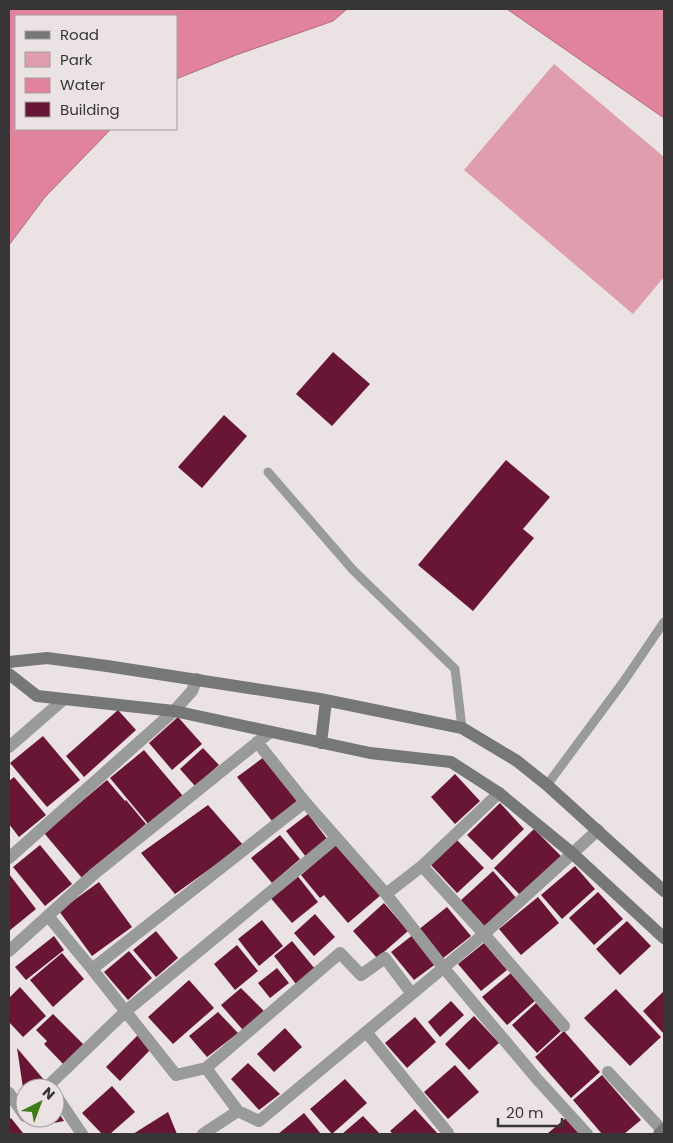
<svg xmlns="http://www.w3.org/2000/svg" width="673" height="1143" font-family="Poppins,sans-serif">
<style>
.green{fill:#df9dae}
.water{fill:#e2839e;stroke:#af6c7f}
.building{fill:#691536}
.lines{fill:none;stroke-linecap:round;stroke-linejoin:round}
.lane{stroke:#999b99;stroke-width:9}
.street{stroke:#999b99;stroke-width:12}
.secondary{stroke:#757874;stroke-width:12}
</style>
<rect width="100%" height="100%" fill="#ebe2e4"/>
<path class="green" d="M 554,64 L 664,157 L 664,277 L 633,314 L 464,170 Z"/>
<path class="water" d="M 9,9 L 347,9 L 333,21 L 236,55 L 176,79 L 176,16 L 16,16 L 16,129 L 111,129 L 45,197 L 9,245 Z
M 507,9 L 664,9 L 664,118 Z"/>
<path class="building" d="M 333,352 L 370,384 L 332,426 L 296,394 Z
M 224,415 L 247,436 L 202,488 L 178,467 Z
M 506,460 L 550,497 L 523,529 L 534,538 L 473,611 L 418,565 Z
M 118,710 L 136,730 L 84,777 L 66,756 Z
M 178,717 L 202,744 L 172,770 L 149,743 Z
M 43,736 L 80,780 L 47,807 L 10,763 Z
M 203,748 L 219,765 L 195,786 L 180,769 Z
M 144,750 L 183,796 L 149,825 L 110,778 Z
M 264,757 L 298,802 L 272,821 L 237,777 Z
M 455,774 L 480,801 L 455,824 L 431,797 Z
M 14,777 L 46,815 L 19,837 L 9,824 L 9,781 Z
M 107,780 L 125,801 L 126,800 L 146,824 L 82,878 L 44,833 Z
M 500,803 L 524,829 L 492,860 L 467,835 Z
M 208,805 L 243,845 L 175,894 L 141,853 Z
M 308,814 L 328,840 L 306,857 L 286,831 Z
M 534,829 L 561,856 L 520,895 L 494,868 Z
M 280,835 L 300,859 L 272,883 L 251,858 Z
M 457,840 L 484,868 L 457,893 L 431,865 Z
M 337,844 L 381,895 L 348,923 L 324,895 L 320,898 L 301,875 Z
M 40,845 L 72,884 L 45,906 L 13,867 Z
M 575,866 L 595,889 L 562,919 L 541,895 Z
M 493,871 L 517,899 L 484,929 L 459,902 Z
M 9,874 L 36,909 L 9,931 Z
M 296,874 L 318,902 L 292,923 L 269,896 Z
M 99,882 L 132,927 L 92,956 L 59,911 Z
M 598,892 L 623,919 L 594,945 L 569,918 Z
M 538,897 L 559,923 L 521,955 L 499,929 Z
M 384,903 L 408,931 L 377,958 L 353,931 Z
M 447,907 L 471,936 L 442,959 L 418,930 Z
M 315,914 L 335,937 L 314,956 L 294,933 Z
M 262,920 L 283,946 L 259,966 L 238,939 Z
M 627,921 L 651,946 L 620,975 L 596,949 Z
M 156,931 L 178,958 L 156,977 L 133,950 Z
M 414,934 L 437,963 L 414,980 L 391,952 Z
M 54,936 L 64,950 L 26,980 L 15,967 Z
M 292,941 L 315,969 L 296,984 L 274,956 Z
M 484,943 L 507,970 L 481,991 L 458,964 Z
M 237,945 L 258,971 L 235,990 L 214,964 Z
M 129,951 L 152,978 L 128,1000 L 104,972 Z
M 62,953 L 84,979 L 53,1007 L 30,980 Z
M 277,968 L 289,983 L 270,998 L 258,983 Z
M 512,972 L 536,1000 L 507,1025 L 482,997 Z
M 189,980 L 214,1008 L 173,1044 L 148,1017 Z
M 20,987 L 46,1016 L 23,1037 L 9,1022 L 9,998 Z
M 241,988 L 265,1012 L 243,1030 L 221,1005 Z
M 616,989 L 661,1037 L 630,1066 L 584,1018 Z
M 664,991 L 664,1034 L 643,1011 Z
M 451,1001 L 464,1015 L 440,1037 L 428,1022 Z
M 536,1003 L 561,1031 L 537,1053 L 512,1025 Z
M 218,1012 L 238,1033 L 207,1057 L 189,1036 Z
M 53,1014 L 85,1046 L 65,1066 L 44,1044 L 47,1041 L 36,1030 Z
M 474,1016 L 499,1043 L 469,1070 L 445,1044 Z
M 415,1017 L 436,1042 L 407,1068 L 385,1043 Z
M 285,1028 L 302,1047 L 274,1072 L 257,1054 Z
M 564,1031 L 600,1072 L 571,1098 L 535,1057 Z
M 138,1035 L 151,1049 L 120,1081 L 106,1067 Z
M 17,1048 L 45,1081 L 36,1088 L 25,1088 L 25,1097 L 21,1101 L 23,1088 Z
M 248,1063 L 280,1094 L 259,1110 L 231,1079 Z
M 455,1065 L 479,1092 L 448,1119 L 424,1092 Z
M 602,1075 L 641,1120 L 624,1134 L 602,1134 L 573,1100 Z
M 345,1079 L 367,1103 L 332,1134 L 310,1109 Z
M 112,1086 L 135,1112 L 110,1134 L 102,1134 L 82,1113 Z
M 55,1107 L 64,1121 L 54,1123 L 41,1121 L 44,1118 L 55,1118 Z
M 415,1109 L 438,1134 L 393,1134 L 390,1131 Z
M 168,1112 L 177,1134 L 133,1134 Z
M 304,1113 L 321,1134 L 278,1134 Z
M 363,1116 L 380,1134 L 342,1134 Z
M 567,1117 L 581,1134 L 547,1134 Z
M 11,1118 L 23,1133 L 21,1134 L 9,1134 L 9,1120 Z"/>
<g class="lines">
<path class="lane" d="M 268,472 L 353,570 L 455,669 L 462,728
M 547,785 L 624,681 L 664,622"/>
<path class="street" d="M 257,742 L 305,802
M 9,747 L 64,699
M 9,858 L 174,711 L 192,691 L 197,679
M 422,866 L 484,934 L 564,1026
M 386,894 L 422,866 L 499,793
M 48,916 L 92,969
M 9,951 L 94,874 L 269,733
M 367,1033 L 448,1133
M 206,1068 L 340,953 L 361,975 L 385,958 L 412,994
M 608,1072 L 663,1131
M 51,1088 L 49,1085 L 126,1011 L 336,838
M 9,1093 L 25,1116
M 55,1094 L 82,1134
M 238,1111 L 206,1068 L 176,1075 L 92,969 L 305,802 L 386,894 L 443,967 L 537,1079 L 587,1134
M 203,1134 L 238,1111 L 259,1121 L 484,934 L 598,830"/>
<path class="secondary" d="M 9,662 L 47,658 L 107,666 L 320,699 L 462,728 L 517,761 L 547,785 L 664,891
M 9,674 L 37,696 L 174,711 L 370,753 L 451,762 L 499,793 L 572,853 L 664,938
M 321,743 L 326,701
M 659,1134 L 664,1129"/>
</g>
<rect width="673" height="1143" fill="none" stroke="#383536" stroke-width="20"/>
<rect x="15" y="15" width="162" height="115" fill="#ebe2e4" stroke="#a39d9e"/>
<rect x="25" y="31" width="25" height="8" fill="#757874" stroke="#a39d9e"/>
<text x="60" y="40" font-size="15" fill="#383536">Road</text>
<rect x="25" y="52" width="25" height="15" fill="#df9dae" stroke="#a39d9e"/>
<text x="60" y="65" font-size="15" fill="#383536">Park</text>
<rect x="25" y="78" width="25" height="15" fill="#e2839e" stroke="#a39d9e"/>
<text x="60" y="90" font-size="15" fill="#383536">Water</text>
<rect x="25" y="102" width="25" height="15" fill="#691536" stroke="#a39d9e"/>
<text x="60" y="115" font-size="15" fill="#383536">Building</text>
<g transform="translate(40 1103) rotate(42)"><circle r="24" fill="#ebe2e4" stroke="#a39d9e"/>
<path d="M0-4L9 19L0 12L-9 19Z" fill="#3d7b17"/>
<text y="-8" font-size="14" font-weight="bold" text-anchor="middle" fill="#383536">N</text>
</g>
<path d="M498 1118v8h64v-8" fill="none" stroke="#383536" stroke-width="2.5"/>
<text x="506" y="1118" font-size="15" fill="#383536" stroke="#ebe2e4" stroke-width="4" paint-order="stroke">20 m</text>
</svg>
